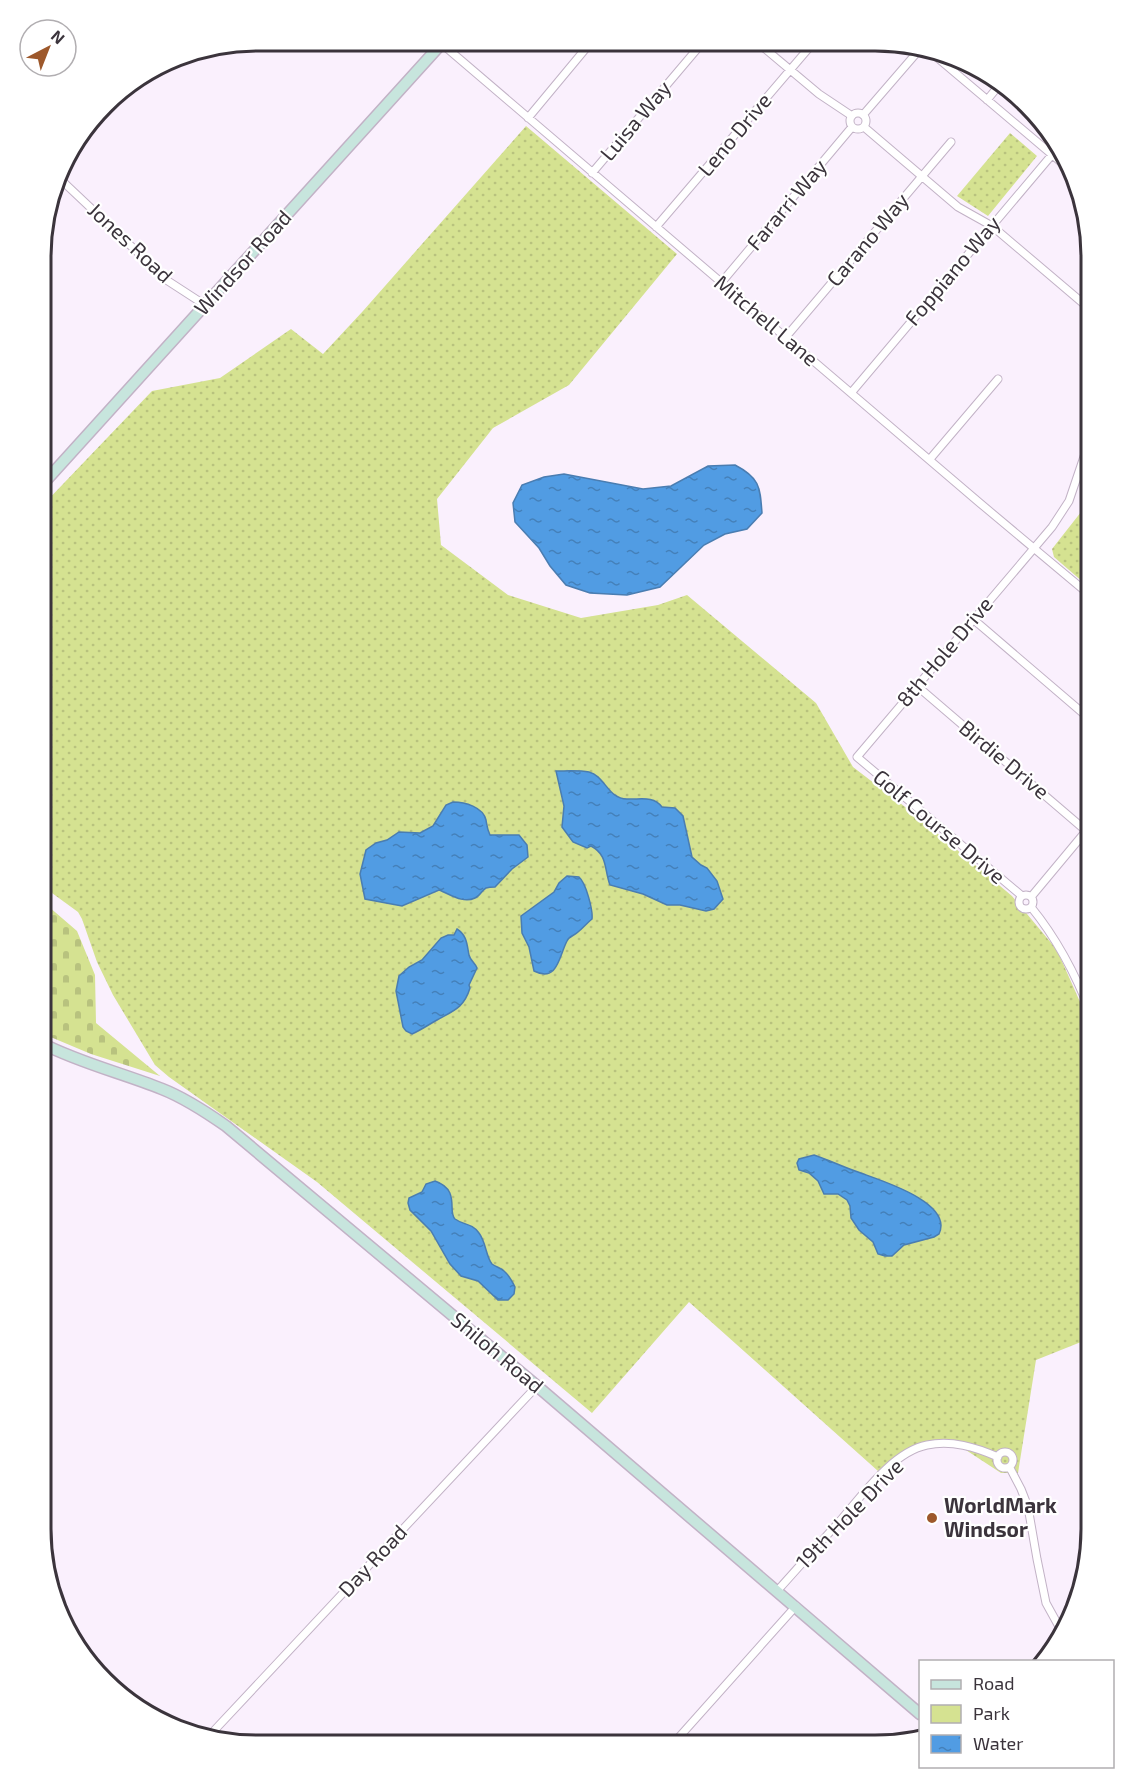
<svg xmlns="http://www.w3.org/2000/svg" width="1132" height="1786" font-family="'Exo 2',sans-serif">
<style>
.green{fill:url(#green-dots)}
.cemetery{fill:url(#cemetery-stones)}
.water{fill:url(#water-ripples);stroke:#4a7db1;stroke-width:1.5}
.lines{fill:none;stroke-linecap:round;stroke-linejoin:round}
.street-casing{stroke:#c2b2c6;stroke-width:9}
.secondary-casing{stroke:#c2b2c6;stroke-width:13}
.street{stroke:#fff;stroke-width:7}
.secondary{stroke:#c7e5dd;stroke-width:10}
.poi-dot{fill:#9d582b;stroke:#fff;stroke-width:2}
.labels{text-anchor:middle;stroke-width:4.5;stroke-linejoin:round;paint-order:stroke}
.street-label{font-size:21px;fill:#3b343c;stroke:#fff}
.poi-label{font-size:21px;font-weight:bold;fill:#3b343c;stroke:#fff;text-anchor:start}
.rim{fill:none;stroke:#3b343c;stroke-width:3}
</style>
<defs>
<pattern id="green-dots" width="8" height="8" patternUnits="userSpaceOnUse" patternTransform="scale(1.5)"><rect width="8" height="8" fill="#d5e291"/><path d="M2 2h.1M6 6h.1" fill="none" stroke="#b8c27e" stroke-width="1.8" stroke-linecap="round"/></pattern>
<pattern id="cemetery-stones" width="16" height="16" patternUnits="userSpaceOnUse" patternTransform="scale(1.5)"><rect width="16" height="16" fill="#d5e291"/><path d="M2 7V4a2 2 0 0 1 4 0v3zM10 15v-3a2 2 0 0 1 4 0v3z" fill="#b8c27e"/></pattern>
<pattern id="water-ripples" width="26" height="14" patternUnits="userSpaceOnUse" patternTransform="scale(1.5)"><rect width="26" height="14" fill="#519ce3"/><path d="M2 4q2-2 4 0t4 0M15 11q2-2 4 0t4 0" fill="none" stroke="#4480b9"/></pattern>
</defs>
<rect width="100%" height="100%" fill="#faf0fd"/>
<path class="green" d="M 526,126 L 677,254 L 569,385 L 493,428 L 437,499 L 441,545 L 508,595 L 581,618 L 658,605 L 687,595 L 816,703 L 853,767 L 913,813 L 1012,896 L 1057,950 L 1088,1020 L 1091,1035 L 1091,1171 L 1084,1230 L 1085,1305 L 1091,1338 L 1036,1360 L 1018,1473 L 1001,1473 L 949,1439 L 912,1447 L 878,1471 L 689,1302 L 592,1413 L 317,1182 L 169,1077 L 155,1065 L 113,995 L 97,962 L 82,919 L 78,912 L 41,885 L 42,506 L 152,391 L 220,378 L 291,329 L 323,354 L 363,311 Z
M 1010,133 L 1037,156 L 988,216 L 957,196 Z
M 1091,471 L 1091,589 L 1054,557 L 1052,549 L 1081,512 Z"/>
<path class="cemetery" d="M 41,900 L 77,931 L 95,975 L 96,1023 L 160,1076 L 91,1054 L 41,1033 Z"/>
<path class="water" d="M 735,465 C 760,478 760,487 762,513 L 747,529 L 725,534 L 704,545 L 660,587 L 627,595 L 590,593 L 566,585 L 550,566 L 539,548 L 515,522 L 513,503 L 522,485 L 544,477 L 564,474 L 643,489 L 671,486 L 708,466 Z
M 556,771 C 566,771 579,770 589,772 C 605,776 608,799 627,799 C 639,800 653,795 662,807 L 675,808 L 683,816 L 692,857 L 701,865 L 707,868 L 717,881 L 723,899 L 714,909 L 706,911 L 680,905 L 667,905 L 643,894 L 610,885 C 604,869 608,855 591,846 L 587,848 L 573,842 L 562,827 L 564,806 Z
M 453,802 C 465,802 483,807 486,820 C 487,826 487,829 490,835 L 519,835 L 527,845 L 528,857 L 512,869 L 495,887 C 492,887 489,887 486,888 C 482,890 480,896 475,898 C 463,904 450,894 439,890 L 402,906 L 365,899 L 360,874 L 366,850 L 376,843 L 387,840 L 399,832 L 420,833 L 433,826 L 446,805 Z
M 567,876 L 579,877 C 586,883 593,910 592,919 C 587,923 583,928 578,932 C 574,936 569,936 567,941 C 559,956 558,983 534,971 L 529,947 L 522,933 L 521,916 L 554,892 L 559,883 Z
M 457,929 C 467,935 467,945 469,955 C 470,960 475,963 477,968 L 469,985 L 470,988 C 464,1008 453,1011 437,1020 C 428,1025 421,1030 412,1034 L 406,1031 L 403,1027 L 396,991 L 399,976 L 409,967 L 422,960 L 441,938 L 448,935 L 454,935 Z
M 814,1155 C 829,1160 843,1167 858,1172 C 879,1180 954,1202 939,1234 L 934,1237 L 904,1245 L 892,1256 L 885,1256 L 878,1254 L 873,1242 L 859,1230 L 851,1218 L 850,1206 L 847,1200 L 838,1194 L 824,1194 L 818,1181 L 809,1173 L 799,1170 L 797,1163 L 799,1159 Z
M 435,1181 C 461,1190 447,1212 455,1219 C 463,1225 472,1223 479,1233 C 486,1242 486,1257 492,1264 C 496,1267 501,1268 504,1271 C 509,1275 512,1281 515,1287 L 514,1294 L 508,1300 L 498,1300 L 478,1281 L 461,1276 L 450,1264 L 431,1231 L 410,1210 L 408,1203 L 409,1198 L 422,1192 L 426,1184 Z"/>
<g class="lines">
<g class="street-casing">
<path id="street" d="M 757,42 L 819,94 L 852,116
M 442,44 L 981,504 L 1091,596
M 933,54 L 1075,174
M 987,100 L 1001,83
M850 121a8 8 0 1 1 16 0a8 8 0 1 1-16 0Z
M 863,115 L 920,49
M 528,118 L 592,41
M 864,127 L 958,207 L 992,226 L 1091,310
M 592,173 L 703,42
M 58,177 L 168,281 L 205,305
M 656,227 L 814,42
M 721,283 L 852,127
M 785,338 L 951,142
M 851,393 L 1056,150
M 930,459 L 998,379
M 973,619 L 1091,720
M 917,686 L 1091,835
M1019 902a7 7 0 1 1 14 0a7 7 0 1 1-14 0Z
M 1022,896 L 857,757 L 1052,527 L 1069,501 L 1091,436
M 1031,897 L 1091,825
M 1031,907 C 1058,940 1076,975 1091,1014
M 1091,1283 L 1090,1271 L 1091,1255
M997 1460a8 8 0 1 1 16 0a8 8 0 1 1-16 0Z
M 1010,1468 L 1021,1489 L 1028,1507 L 1037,1559 L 1046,1603 L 1062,1632
M 778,1590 C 798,1568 818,1545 839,1522 C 861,1497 892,1452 927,1445 C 952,1440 975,1447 998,1457
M 209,1736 L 537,1386
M 672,1745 L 796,1606"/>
</g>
<g class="secondary-casing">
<path id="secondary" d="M 42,485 L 444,41
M 41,1043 C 80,1063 122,1073 162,1089 C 185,1098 206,1112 226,1126 L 537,1386 L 920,1714"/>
</g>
<use href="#street" class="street"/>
<use href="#secondary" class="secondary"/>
</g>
<circle class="poi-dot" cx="932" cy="1518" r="6"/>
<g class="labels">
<g class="street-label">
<text transform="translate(636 121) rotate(-50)" y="7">Luisa Way</text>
<text transform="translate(735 135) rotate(-50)" y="7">Leno Drive</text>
<text transform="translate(787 205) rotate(-50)" y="7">Fararri Way</text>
<text transform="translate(868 240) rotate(-50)" y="7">Carano Way</text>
<text transform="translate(130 243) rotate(43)" y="7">Jones Road</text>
<text transform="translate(243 263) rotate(-48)" y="7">Windsor Road</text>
<text transform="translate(953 271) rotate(-50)" y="7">Foppiano Way</text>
<text transform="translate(766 321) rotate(40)" y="7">Mitchell Lane</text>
<text transform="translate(945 652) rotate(-50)" y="7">8th Hole Drive</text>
<text transform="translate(1004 760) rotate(40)" y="7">Birdie Drive</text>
<text transform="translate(939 827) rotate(40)" y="7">Golf Course Drive</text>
<text transform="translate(497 1353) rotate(40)" y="7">Shiloh Road</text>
<text transform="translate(850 1514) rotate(-46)" y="7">19th Hole Drive</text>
<text transform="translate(373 1561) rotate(-47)" y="7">Day Road</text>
</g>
<g class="poi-label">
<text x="944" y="1513">WorldMark<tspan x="944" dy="24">Windsor</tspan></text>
</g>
</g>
<path d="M0 0H1132V1786H0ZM257 51H875A206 206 0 0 1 1081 257V1529A206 206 0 0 1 875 1735H257A206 206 0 0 1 51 1529V257A206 206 0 0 1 257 51Z" fill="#fff" fill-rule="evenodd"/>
<path class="rim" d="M257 51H875A206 206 0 0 1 1081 257V1529A206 206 0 0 1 875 1735H257A206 206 0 0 1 51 1529V257A206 206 0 0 1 257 51Z"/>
<rect x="919" y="1660" width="195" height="108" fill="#ffffff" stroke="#b1aeb1" stroke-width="1.5"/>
<rect x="931" y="1680" width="30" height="9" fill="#c7e5dd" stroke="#b1aeb1" stroke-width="1.5"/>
<text x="973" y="1690" font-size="18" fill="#3b343c">Road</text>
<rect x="931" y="1705" width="30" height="18" fill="#d5e291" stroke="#b1aeb1" stroke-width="1.5"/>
<text x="973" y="1720" font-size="18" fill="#3b343c">Park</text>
<rect x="931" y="1735" width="30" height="18" fill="url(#water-ripples)" stroke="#b1aeb1" stroke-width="1.5"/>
<text x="973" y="1750" font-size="18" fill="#3b343c">Water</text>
<g transform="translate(48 48) rotate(42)"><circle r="28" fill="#ffffff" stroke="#b1aeb1" stroke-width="1.5"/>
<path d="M0-4.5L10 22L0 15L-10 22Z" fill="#9d582b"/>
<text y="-9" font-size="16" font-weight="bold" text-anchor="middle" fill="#3b343c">N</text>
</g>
</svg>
